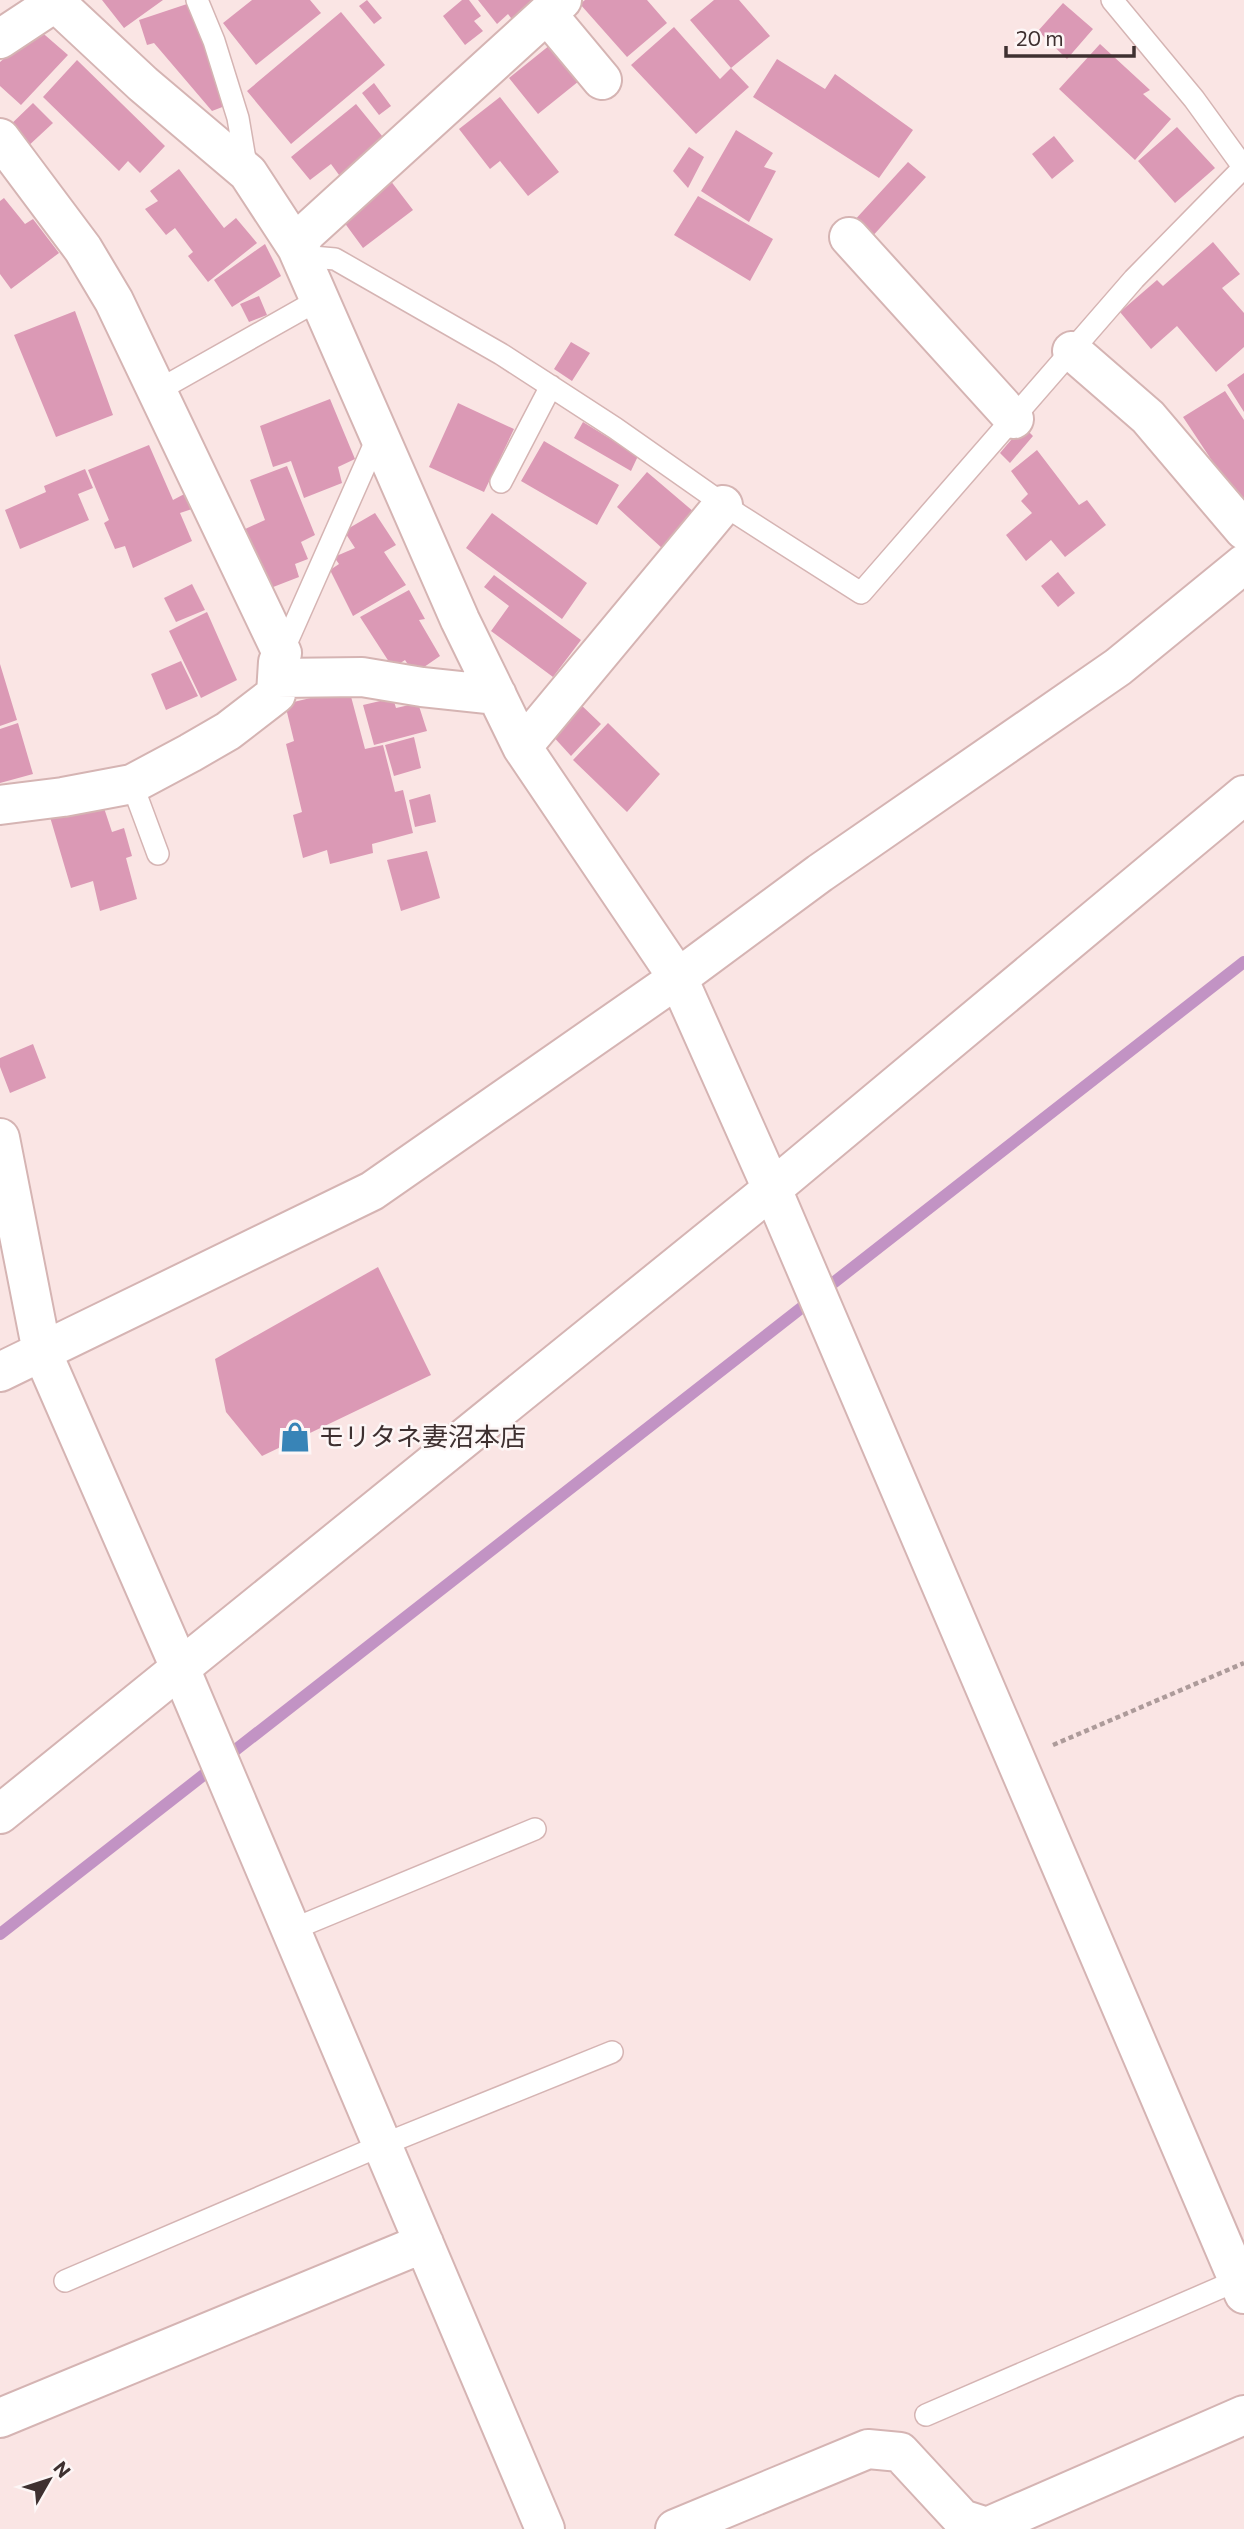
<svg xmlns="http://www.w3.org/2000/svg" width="1244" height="2529" font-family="Commissioner,'Noto Sans JP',sans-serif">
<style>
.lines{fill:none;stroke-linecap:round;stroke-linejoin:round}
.stream{stroke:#c293c4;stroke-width:12}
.building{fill:#db99b5}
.service-casing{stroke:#d5b4b3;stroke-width:24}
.minor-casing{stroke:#d5b4b3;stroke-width:42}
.tertiary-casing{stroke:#d5b4b3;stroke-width:42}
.path{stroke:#ad9b9a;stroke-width:4.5;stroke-dasharray:5 3.5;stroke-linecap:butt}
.service{stroke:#fff;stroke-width:21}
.minor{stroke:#fff;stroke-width:38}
.tertiary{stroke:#fff;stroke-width:38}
.labels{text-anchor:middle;stroke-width:5;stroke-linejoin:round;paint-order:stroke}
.poi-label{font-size:26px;fill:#3e3030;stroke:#fdf6f6;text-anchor:start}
</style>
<rect width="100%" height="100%" fill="#fae5e4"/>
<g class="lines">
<path class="stream" d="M 0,1934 L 1244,962"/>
</g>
<path class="building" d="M 102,0 L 163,0 L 124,28 Z
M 252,0 L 310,0 L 321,13 L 256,65 L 223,23 Z
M 367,0 L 382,18 L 374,24 L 359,6 Z
M 462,0 L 469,0 L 481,16 L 474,21 L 483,31 L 465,45 L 443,16 Z
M 478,0 L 536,0 L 514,22 L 508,14 L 497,24 Z
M 585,0 L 647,0 L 667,23 L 627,57 L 580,4 Z
M 714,0 L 739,0 L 770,36 L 731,68 L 690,20 Z
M 190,3 L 225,106 L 212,111 L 154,43 L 147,45 L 139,20 Z
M 1063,3 L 1093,29 L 1067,59 L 1038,31 Z
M 341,12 L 385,65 L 291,144 L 247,91 Z
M 674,27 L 720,79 L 731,68 L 749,87 L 696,134 L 631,65 Z
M 38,29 L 68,55 L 21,105 L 0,86 L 0,62 Z
M 1100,44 L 1150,90 L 1143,94 L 1171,119 L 1135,160 L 1059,89 Z
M 550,45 L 579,81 L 538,114 L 509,78 Z
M 777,59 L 825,89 L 835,74 L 913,130 L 879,178 L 753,97 Z
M 77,60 L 165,146 L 140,173 L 128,161 L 119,171 L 43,97 Z
M 374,83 L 391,106 L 379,115 L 362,93 Z
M 500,97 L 559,172 L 528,196 L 500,161 L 490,169 L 459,129 Z
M 33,103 L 53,123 L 25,149 L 5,130 Z
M 356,104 L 387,142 L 342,179 L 331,164 L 310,180 L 291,157 Z
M 1177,127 L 1215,168 L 1175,203 L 1138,161 Z
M 736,130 L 773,153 L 764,167 L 776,171 L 749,222 L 701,191 Z
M 1054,136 L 1074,161 L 1052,179 L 1032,154 Z
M 689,147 L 704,157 L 688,188 L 673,171 Z
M 908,162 L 926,177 L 870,239 L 852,223 Z
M 179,169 L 224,228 L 236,218 L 257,243 L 208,282 L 188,256 L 193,252 L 175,228 L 166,235 L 145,209 L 158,201 L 150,191 Z
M 390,180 L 413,210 L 363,248 L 341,218 Z
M 698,196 L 773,239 L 750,281 L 674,235 Z
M 4,198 L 25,224 L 33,219 L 59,253 L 11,289 L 0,274 L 0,201 Z
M 1213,242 L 1240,274 L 1222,288 L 1244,313 L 1244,347 L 1216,372 L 1177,326 L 1151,349 L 1120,312 L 1157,280 L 1163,286 Z
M 265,244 L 281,276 L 232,307 L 214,280 Z
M 259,296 L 267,315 L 249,322 L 240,304 Z
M 75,311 L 113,415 L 56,437 L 14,335 Z
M 571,342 L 590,353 L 572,381 L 554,369 Z
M 1244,373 L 1244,412 L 1227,385 Z
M 1225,391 L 1244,420 L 1244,509 L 1183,417 Z
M 330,399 L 355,459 L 338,467 L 342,483 L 304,498 L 291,461 L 273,467 L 260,426 Z
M 458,403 L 514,429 L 484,492 L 429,467 Z
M 583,422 L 638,456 L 631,471 L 574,438 Z
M 1023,426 L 1033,436 L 1010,463 L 1000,453 Z
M 544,441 L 619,485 L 597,525 L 521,481 Z
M 149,445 L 173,500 L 190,491 L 198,507 L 180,513 L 192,541 L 133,568 L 125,546 L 115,549 L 104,523 L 109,520 L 88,470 Z
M 1037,450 L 1079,505 L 1087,500 L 1106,525 L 1065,557 L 1051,540 L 1026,561 L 1006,535 L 1032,513 L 1021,501 L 1028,494 L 1011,471 Z
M 287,466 L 315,535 L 301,542 L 308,559 L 295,564 L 299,577 L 268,589 L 243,530 L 265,520 L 250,480 Z
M 85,469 L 93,488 L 78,494 L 89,520 L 20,549 L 5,510 L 46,492 L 44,486 Z
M 647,472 L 694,512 L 663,549 L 617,507 Z
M 375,513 L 396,545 L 384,552 L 406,585 L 353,616 L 330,570 L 339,564 L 334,557 L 355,548 L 344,531 Z
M 492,513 L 587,583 L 562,619 L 466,548 Z
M 1058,572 L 1075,593 L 1058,607 L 1041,586 Z
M 494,575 L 581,640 L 553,677 L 491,631 L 509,606 L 484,587 Z
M 192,584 L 205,610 L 176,622 L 164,598 Z
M 409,590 L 425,619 L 419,620 L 440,656 L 414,674 L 405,660 L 393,668 L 360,617 Z
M 207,612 L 237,680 L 201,698 L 169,631 Z
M 181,661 L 198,696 L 166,710 L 151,674 Z
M 0,664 L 17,720 L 0,726 Z
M 349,689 L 365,749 L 383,745 L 395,792 L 403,790 L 413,833 L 372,844 L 373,853 L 330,864 L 327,850 L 303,858 L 293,815 L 302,812 L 286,744 L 294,741 L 285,704 Z
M 393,698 L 396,708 L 418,703 L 427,731 L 374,745 L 363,705 Z
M 578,702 L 601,724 L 571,756 L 550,733 Z
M 18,723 L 33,774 L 0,783 L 0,729 Z
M 608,723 L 660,774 L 627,812 L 573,760 Z
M 414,737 L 421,768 L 394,776 L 385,745 Z
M 430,794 L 436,822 L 415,827 L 409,800 Z
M 102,802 L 112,832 L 124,828 L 132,856 L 126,858 L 137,899 L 100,911 L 93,881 L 71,888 L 50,817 Z
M 427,851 L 440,898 L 401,911 L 387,860 Z
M 33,1044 L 46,1078 L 10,1093 L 0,1067 L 0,1058 Z
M 378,1267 L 431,1375 L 262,1456 L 226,1412 L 215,1359 Z"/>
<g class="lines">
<g class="service-casing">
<path id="service" d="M 197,0 L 214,41 L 238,118 L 247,171
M 1112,0 L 1194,99 L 1244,168
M 301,256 L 335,259 L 501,354 L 615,428 L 739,515 L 861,593 L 1134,279 L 1244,167
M 157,391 L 320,299
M 501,482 L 551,386
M 282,653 L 379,434
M 132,784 L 158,854
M 291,1930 L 535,1829
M 65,2281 L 382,2145 L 612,2052
M 926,2415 L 1238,2280"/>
</g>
<g class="minor-casing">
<path id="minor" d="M 53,0 L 143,84 L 248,173 L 297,248 L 460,620 L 522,747 L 678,978 L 772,1189
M 547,14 L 602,80
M 0,39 L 59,0
M 0,138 L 83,249 L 114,301 L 282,653 L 278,662 L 276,694 L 228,731 L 190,753 L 132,784 L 63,797 L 0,805
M 849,237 L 1014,419
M 297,248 L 306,233 L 562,0
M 1072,351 L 1148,417 L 1244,530
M 277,678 L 362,677 L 422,687 L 497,695
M 522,747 L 723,505
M 0,1138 L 42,1352 L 180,1668 L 545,2529
M 0,1372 L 372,1191 L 678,978 L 820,873 L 1118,667 L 1244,564
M 0,2418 L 424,2243
M 675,2529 L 868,2449 L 900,2452 L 962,2519 L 987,2527 L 1244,2415"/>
</g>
<g class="tertiary-casing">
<path id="tertiary" d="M 772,1189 L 1244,2294
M 0,1814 L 772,1189 L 1244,795"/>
</g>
<path class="path" d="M 1053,1745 L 1244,1663"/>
<use href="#service" class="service"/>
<use href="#minor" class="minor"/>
<use href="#tertiary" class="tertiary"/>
</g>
<defs>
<g id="shop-bare" transform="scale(2.415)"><path d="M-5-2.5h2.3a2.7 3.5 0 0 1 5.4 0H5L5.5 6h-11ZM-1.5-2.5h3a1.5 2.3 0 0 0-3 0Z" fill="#3884b7" stroke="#fdf6f6" stroke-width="2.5" paint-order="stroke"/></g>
</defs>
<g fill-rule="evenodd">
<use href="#shop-bare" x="295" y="1437"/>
</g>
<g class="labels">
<g class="poi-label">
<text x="318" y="1446">モリタネ妻沼本店</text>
</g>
</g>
<g transform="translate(49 2480) rotate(51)" stroke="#fdf6f6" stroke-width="5" paint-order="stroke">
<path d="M0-5L12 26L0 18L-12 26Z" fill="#3e3030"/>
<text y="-10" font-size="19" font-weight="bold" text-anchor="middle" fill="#3e3030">N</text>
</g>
<path d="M1006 46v10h128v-10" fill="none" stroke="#3e3030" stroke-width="3.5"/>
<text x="1016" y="46" font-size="21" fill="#3e3030" stroke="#fdf6f6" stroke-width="5" paint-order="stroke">20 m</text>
</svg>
